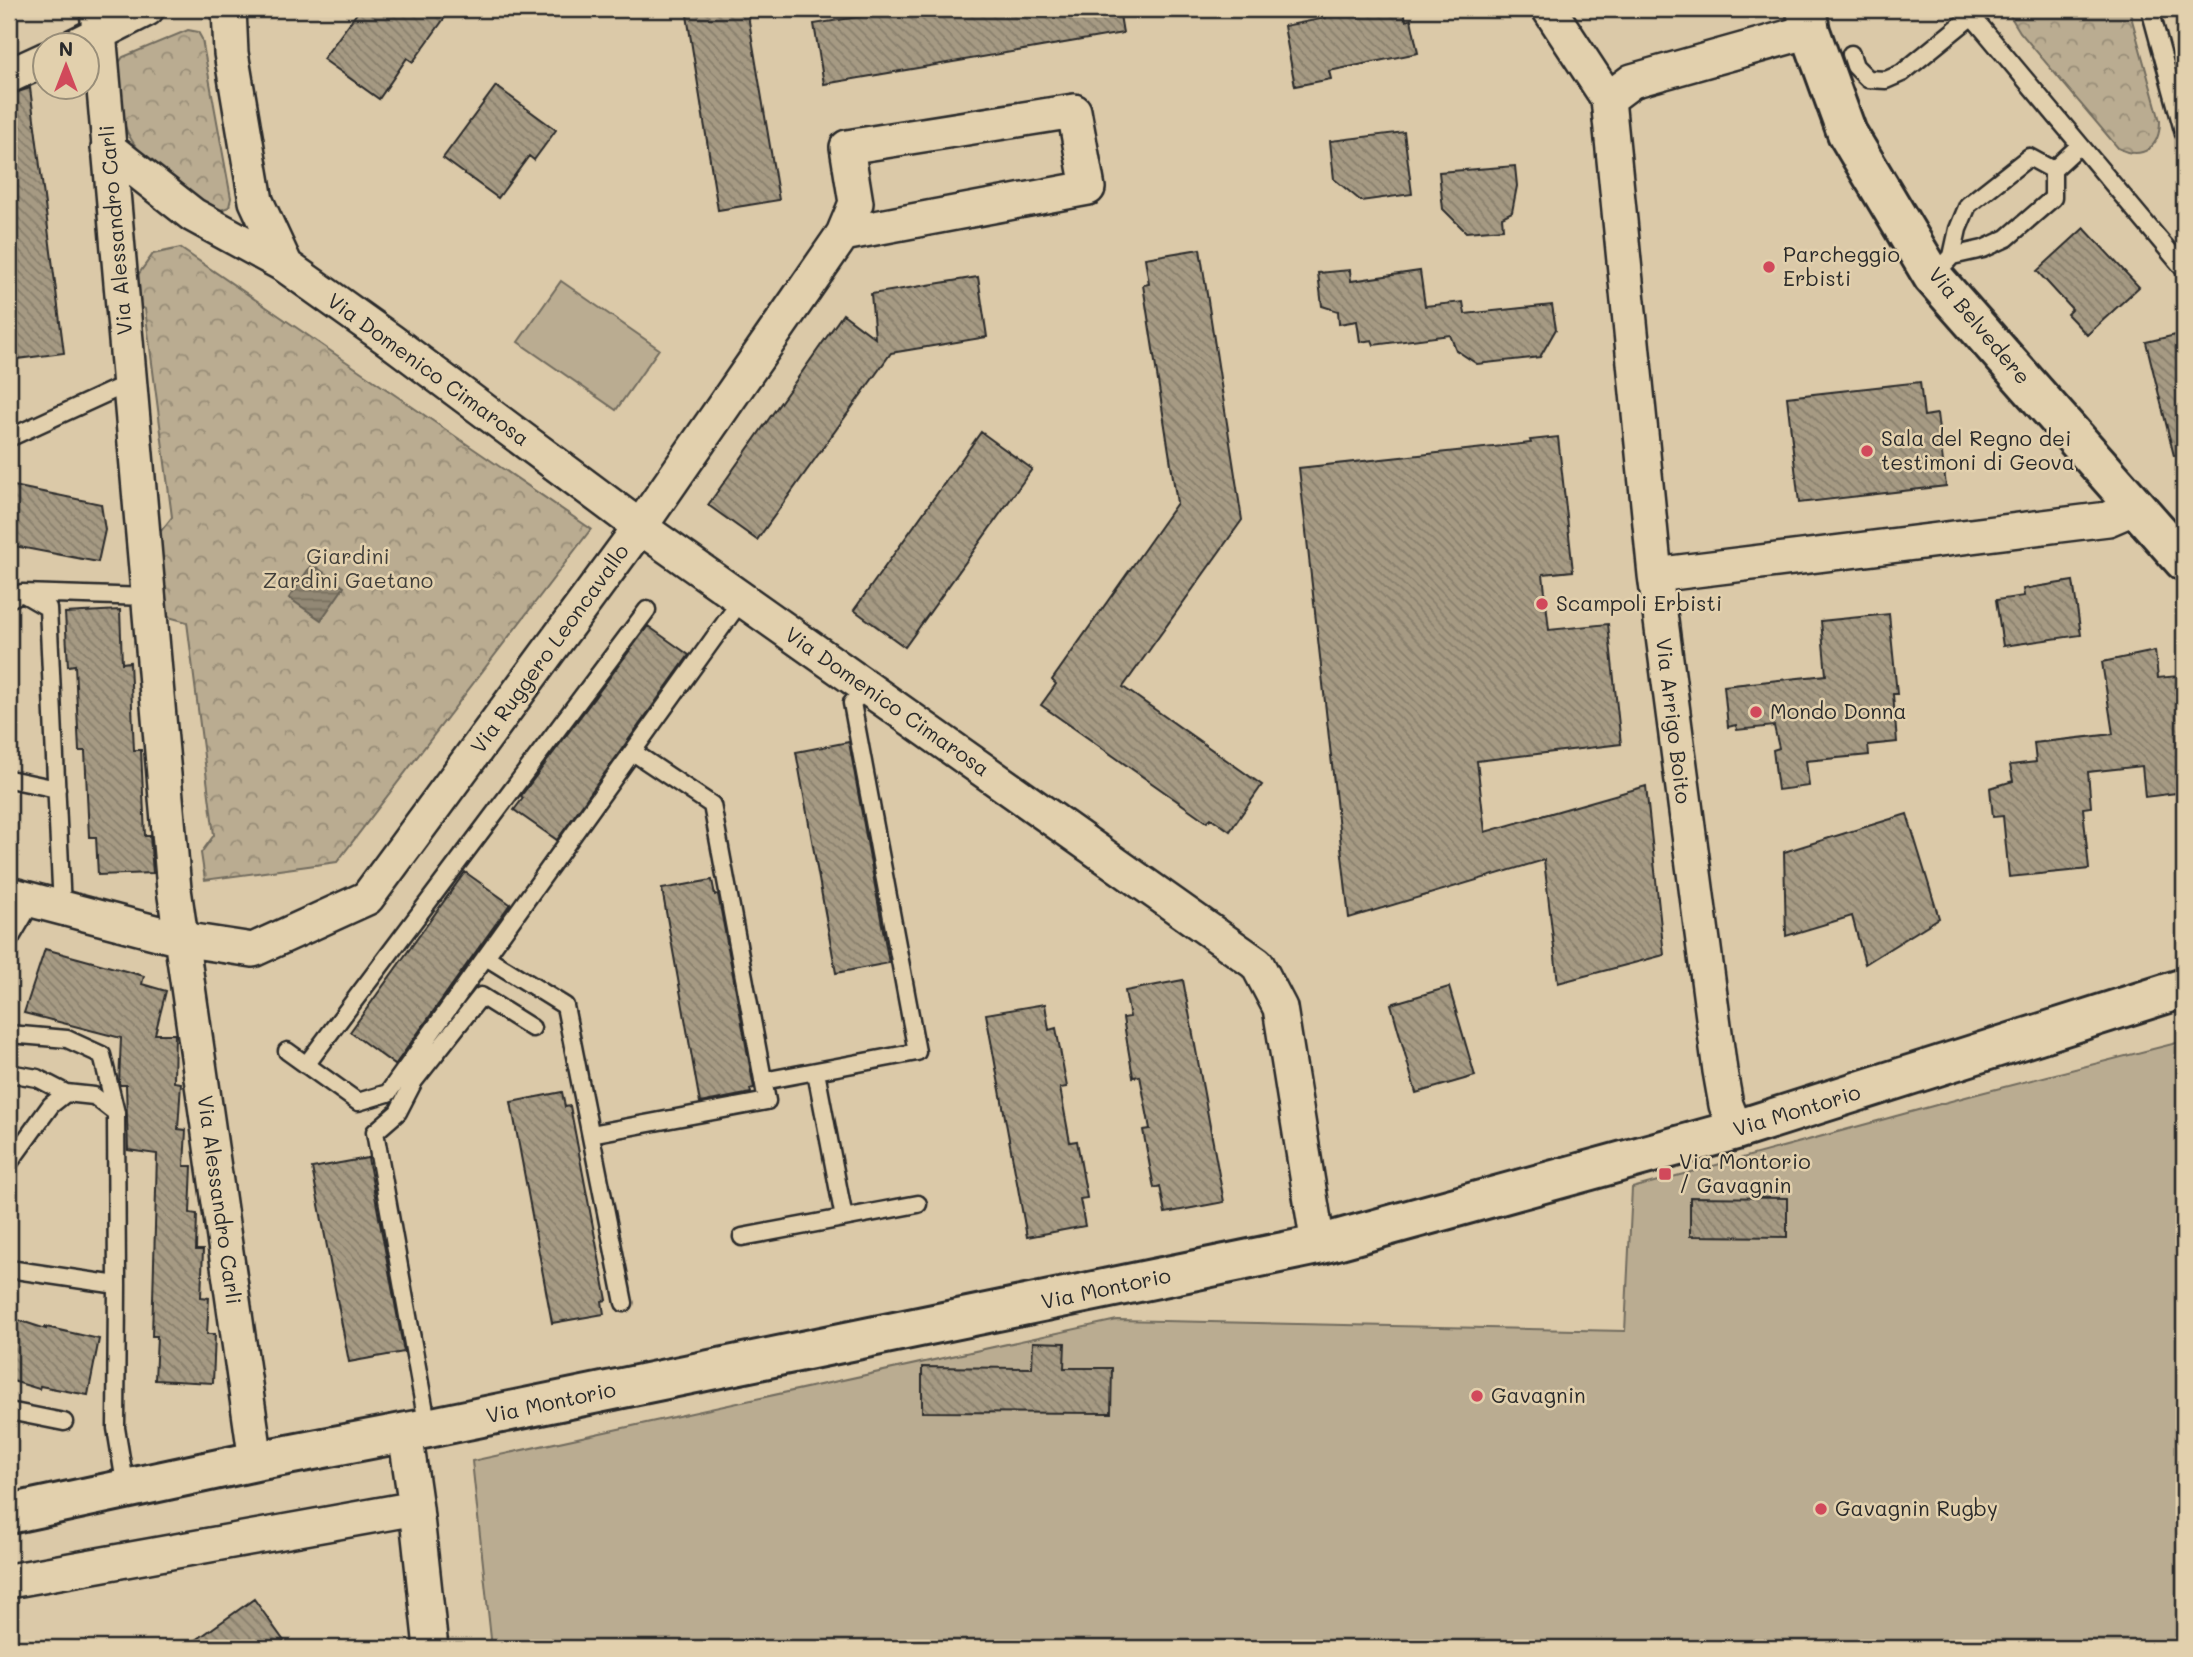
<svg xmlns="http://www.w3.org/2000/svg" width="2193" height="1657" font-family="Mali,sans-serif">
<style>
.forest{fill:url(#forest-crowns);stroke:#726c5e;stroke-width:2}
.garden{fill:#baac91;stroke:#726c5e;stroke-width:2}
.water{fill:url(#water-rules);stroke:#696357;stroke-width:2}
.building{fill:url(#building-back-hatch);stroke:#2b2b2b;stroke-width:2}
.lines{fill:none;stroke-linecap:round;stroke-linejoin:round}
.service-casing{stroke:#2b2b2b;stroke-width:21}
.minor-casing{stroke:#2b2b2b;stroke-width:38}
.tertiary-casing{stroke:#2b2b2b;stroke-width:44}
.service{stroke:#e2d0ad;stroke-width:16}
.minor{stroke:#e2d0ad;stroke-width:33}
.tertiary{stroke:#e2d0ad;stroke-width:38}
.poi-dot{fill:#d1495b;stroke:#e2d0ad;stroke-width:2.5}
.labels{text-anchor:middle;stroke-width:5;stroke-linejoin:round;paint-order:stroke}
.street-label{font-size:21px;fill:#2b2b2b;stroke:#e2d0ad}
.poi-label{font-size:21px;fill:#2b2b2b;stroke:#e2d0ad;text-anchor:start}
.park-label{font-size:21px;fill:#403e3a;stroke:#e2d0ad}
</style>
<defs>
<pattern id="forest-crowns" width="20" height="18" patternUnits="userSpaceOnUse" patternTransform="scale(1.75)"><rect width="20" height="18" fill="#baac91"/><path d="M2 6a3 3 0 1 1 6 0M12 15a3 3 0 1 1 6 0" fill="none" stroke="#978c77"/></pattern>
<pattern id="water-rules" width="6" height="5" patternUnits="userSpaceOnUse" patternTransform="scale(1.75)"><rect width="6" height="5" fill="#928874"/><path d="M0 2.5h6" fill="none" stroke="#776f5f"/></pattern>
<pattern id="building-back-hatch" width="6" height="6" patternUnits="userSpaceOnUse" patternTransform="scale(1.75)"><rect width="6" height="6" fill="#a69a83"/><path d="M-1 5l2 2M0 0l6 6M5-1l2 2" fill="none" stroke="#877e6b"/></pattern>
</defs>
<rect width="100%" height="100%" fill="#dbc9a8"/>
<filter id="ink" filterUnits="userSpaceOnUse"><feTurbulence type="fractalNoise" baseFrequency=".0143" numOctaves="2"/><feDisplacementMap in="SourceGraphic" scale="14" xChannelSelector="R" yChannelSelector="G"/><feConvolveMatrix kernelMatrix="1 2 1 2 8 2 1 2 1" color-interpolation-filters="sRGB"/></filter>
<g filter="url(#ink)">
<path class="forest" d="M 2006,9 L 2129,9 L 2160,121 C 2160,147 2143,161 2118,148 L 2020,32 Z
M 188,30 L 198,32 L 202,39 L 231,198 L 229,207 L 218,211 L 212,209 C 183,188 134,160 124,123 C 119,105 120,83 118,64 L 123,57 Z
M 180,248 L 591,529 L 337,862 L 205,880 L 201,853 L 214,835 L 187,622 L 161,615 L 164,578 L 153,569 L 150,545 L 172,517 L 145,309 L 134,302 L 138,275 L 153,254 Z"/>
<path class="garden" d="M 561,281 L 659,349 L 616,410 L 518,342 Z
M 2184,1041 L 2184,1648 L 492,1648 L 472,1461 L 1117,1320 L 1625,1331 L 1632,1188 L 1973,1095 Z"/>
<path class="water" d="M 312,564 L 344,587 L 321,620 L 289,598 Z"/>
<path class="building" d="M 360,9 L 451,9 L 413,62 L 407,58 L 379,99 L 323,59 Z
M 686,9 L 747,9 L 779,200 L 718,210 Z
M 906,9 L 1119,9 L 1123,33 L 824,84 L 814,24 Z
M 1324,9 L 1403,9 L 1406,21 L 1411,19 L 1418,53 L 1329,71 L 1331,79 L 1295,86 L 1284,26 L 1326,18 Z
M 496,86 L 556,130 L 534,160 L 529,156 L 498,198 L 443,158 Z
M 30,88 L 64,353 L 9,360 L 9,95 Z
M 1404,132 L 1412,194 L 1361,201 L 1334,179 L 1330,141 Z
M 1515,166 L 1517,186 L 1512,212 L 1502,217 L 1503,229 L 1466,232 L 1443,209 L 1439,172 Z
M 2084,228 L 2139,287 L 2087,335 L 2067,314 L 2072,309 L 2037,271 Z
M 1200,249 L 1242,520 L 1123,687 L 1262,785 L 1230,831 L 1211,818 L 1207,822 L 1041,705 L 1056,684 L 1052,680 L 1177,503 L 1143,285 L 1149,284 L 1145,258 Z
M 1350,270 L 1351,281 L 1420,271 L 1425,306 L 1463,302 L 1465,314 L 1552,305 L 1556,329 L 1540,357 L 1477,364 L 1456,350 L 1450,335 L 1374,345 L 1372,340 L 1360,342 L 1357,321 L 1339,324 L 1338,311 L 1322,306 L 1318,273 Z
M 978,277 L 987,337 L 891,353 L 757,540 L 708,505 L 843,314 L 875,338 L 871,294 Z
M 2184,333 L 2184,455 L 2174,456 L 2146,342 Z
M 1920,382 L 1924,416 L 1937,414 L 1946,486 L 1799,503 L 1787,397 Z
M 981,432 L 1032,469 L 905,647 L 854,610 Z
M 1558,437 L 1573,571 L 1543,574 L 1549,630 L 1608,624 L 1621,744 L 1477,761 L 1485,832 L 1646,786 L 1664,955 L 1558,983 L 1544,860 L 1349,918 L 1299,468 L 1531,443 L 1530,440 Z
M 9,485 L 101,504 L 105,530 L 98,562 L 9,545 Z
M 2073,581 L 2081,635 L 2003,646 L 1996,600 L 2024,596 L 2023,589 Z
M 120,610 L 122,663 L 130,662 L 134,750 L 141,750 L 145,836 L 150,836 L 153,873 L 98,875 L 96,837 L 89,837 L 85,751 L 79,751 L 75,665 L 68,666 L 65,613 Z
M 1889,614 L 1897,694 L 1893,694 L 1897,742 L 1868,745 L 1869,755 L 1806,761 L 1809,786 L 1778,790 L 1773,750 L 1779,748 L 1774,726 L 1737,730 L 1736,725 L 1728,727 L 1724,686 L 1826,675 L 1821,621 Z
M 648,626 L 689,655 L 557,840 L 514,810 L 523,798 L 521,796 Z
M 2155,651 L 2158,678 L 2178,676 L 2180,692 L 2184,691 L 2184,792 L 2145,797 L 2142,766 L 2088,772 L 2091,807 L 2083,808 L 2089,869 L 2009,877 L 2003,816 L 1993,817 L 1990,788 L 2013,781 L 2010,765 L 2036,762 L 2034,743 L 2113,734 L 2102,662 Z
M 849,742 L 889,963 L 836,973 L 796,752 Z
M 1907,814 L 1939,918 L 1865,964 L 1852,916 L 1786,936 L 1784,852 Z
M 465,872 L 510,904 L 395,1065 L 350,1032 Z
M 712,880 L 715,895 L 718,894 L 754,1088 L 750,1089 L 751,1093 L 700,1103 L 662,889 Z
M 45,949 L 144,976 L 142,984 L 166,991 L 155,1034 L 175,1034 L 174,1082 L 181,1083 L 178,1129 L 186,1130 L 184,1166 L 192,1166 L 190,1213 L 197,1214 L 196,1250 L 203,1250 L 201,1297 L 209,1298 L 207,1334 L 215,1334 L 213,1383 L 155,1380 L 157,1336 L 152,1336 L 157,1154 L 128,1150 L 126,1085 L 120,1085 L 119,1083 L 121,1038 L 24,1013 Z
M 1183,980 L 1224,1202 L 1165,1213 L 1160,1186 L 1154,1188 L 1143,1130 L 1150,1129 L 1140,1076 L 1133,1077 L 1123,1018 L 1130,1017 L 1125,991 Z
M 1449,987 L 1475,1076 L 1416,1093 L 1391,1004 Z
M 1045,1004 L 1049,1030 L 1056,1028 L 1067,1087 L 1060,1088 L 1070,1142 L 1077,1141 L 1087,1198 L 1080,1199 L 1085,1226 L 1027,1237 L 986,1014 Z
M 562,1092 L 565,1107 L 570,1106 L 607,1300 L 602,1301 L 604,1314 L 552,1323 L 511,1102 Z
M 368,1158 L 404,1352 L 349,1362 L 312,1168 Z
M 1690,1197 L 1787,1198 L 1787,1237 L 1690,1236 Z
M 9,1317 L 46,1329 L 46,1327 L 99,1339 L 88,1395 L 40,1386 L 39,1389 L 9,1380 Z
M 1033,1342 L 1065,1343 L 1064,1368 L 1112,1368 L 1111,1413 L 922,1412 L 922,1367 L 1032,1368 Z
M 254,1599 L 289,1648 L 185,1648 Z"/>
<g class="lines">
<g class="service-casing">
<path id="service" d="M 1971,9 L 1972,16 L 2184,269
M 2150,9 L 2184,134
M 1851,54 L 1855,66 L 1868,79 L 1886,80 L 1902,73 L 1972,16
M 1952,256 L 1983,249 L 2007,238 L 2053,198 L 2053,170
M 1933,277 L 1952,256 L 1958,229 L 1968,205 L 2029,157 L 2053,170 L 2080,145
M 9,438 L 129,383
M 22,593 L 48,608 L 62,908
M 9,599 L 22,593 L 148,597
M 9,779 L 57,789
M 9,941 L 33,900
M 486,957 L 565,1006 L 624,1303
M 9,1034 L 67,1039 L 102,1055 L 116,1113
M 287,1051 L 358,1102 L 388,1093 L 742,599
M 306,1065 L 647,610
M 816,1072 L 844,1218
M 9,1073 L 37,1078 L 66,1093
M 763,1081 L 917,1052 L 852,703 L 867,688
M 591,1134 L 767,1101 L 712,805 L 633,752
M 9,1163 L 51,1105 L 66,1093 L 94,1096 L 116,1113 L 117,1285
M 742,1237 L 918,1204
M 9,1269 L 117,1285 L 116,1428 L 126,1489
M 9,1411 L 64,1422
M 428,1428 L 375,1132 L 398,1112 L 414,1081 L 481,996 L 532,1028"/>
</g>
<g class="minor-casing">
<path id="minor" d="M 97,9 L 174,889 L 256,1461
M 229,9 L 231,53 L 256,201 L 286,266
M 1549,9 L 1608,99
M 74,46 L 147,9
M 9,76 L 46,59
M 108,148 L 193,215 L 286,266 L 391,341 L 640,527 L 1257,964 L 1280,1008 L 1318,1245
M 1655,575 L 2108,519 L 2136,507
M 9,894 L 181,939 L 253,950 L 367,898 L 640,527 L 843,234 L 1088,188 L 1074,111 L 847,147 L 856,203 L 843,234
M 1736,1130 L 1726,1105 L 1720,1071 L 1655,575 L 1608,99 L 1632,81 L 1810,31
M 405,1432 L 416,1508 L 431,1648
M 9,1581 L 416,1508"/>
</g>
<g class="tertiary-casing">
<path id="tertiary" d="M 1806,9 L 1810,31 L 1847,133 L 1933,277 L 2184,561
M 9,1514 L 256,1461 L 428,1428 L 1318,1245 L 1736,1130 L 2184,988"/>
</g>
<use href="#service" class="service"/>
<use href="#minor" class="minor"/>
<use href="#tertiary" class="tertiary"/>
</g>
</g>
<g class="poi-dot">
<circle cx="1769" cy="267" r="7"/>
<circle cx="1867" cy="451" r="7"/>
<circle cx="1542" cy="604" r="7"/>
<circle cx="1756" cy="712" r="7"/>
<rect x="1658" y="1167" width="14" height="14" rx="3.5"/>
<circle cx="1477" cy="1396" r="7"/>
<circle cx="1821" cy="1509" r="7"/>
</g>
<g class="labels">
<g class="street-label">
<text transform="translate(116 230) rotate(-95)" y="7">Via Alessandro Carli</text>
<text transform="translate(1979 326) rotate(50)" y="7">Via Belvedere</text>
<text transform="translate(428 370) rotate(36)" y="7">Via Domenico Cimarosa</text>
<text transform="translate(550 649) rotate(-54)" y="7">Via Ruggero Leoncavallo</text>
<text transform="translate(887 702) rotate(35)" y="7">Via Domenico Cimarosa</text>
<text transform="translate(1673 721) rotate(83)" y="7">Via Arrigo Boito</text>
<text transform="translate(1797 1111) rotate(-17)" y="7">Via Montorio</text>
<text transform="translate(219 1200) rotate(82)" y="7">Via Alessandro Carli</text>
<text transform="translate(1106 1289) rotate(-12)" y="7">Via Montorio</text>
<text transform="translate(551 1403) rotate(-12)" y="7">Via Montorio</text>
</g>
<g class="poi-label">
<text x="1783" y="262">Parcheggio<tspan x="1783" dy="24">Erbisti</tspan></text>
<text x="1881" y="446">Sala del Regno dei<tspan x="1881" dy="24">testimoni di Geova</tspan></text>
<text x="1556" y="611">Scampoli Erbisti</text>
<text x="1770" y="719">Mondo Donna</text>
<text x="1679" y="1169">Via Montorio<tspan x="1679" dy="24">/ Gavagnin</tspan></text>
<text x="1491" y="1403">Gavagnin</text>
<text x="1835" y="1516">Gavagnin Rugby</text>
</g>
<g class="park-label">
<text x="348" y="564">Giardini<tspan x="348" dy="24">Zardini Gaetano</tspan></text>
</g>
</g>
<rect width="2193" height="1657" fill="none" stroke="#e2d0ad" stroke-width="35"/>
<rect x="18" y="18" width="2158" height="1622" fill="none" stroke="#2b2b2b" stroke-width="2.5" filter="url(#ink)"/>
<g transform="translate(66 66)"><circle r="33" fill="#e2d0ad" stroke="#998e79" stroke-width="2"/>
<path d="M0-5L12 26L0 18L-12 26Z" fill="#d1495b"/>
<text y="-10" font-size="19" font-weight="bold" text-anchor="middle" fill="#2b2b2b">N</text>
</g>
</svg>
